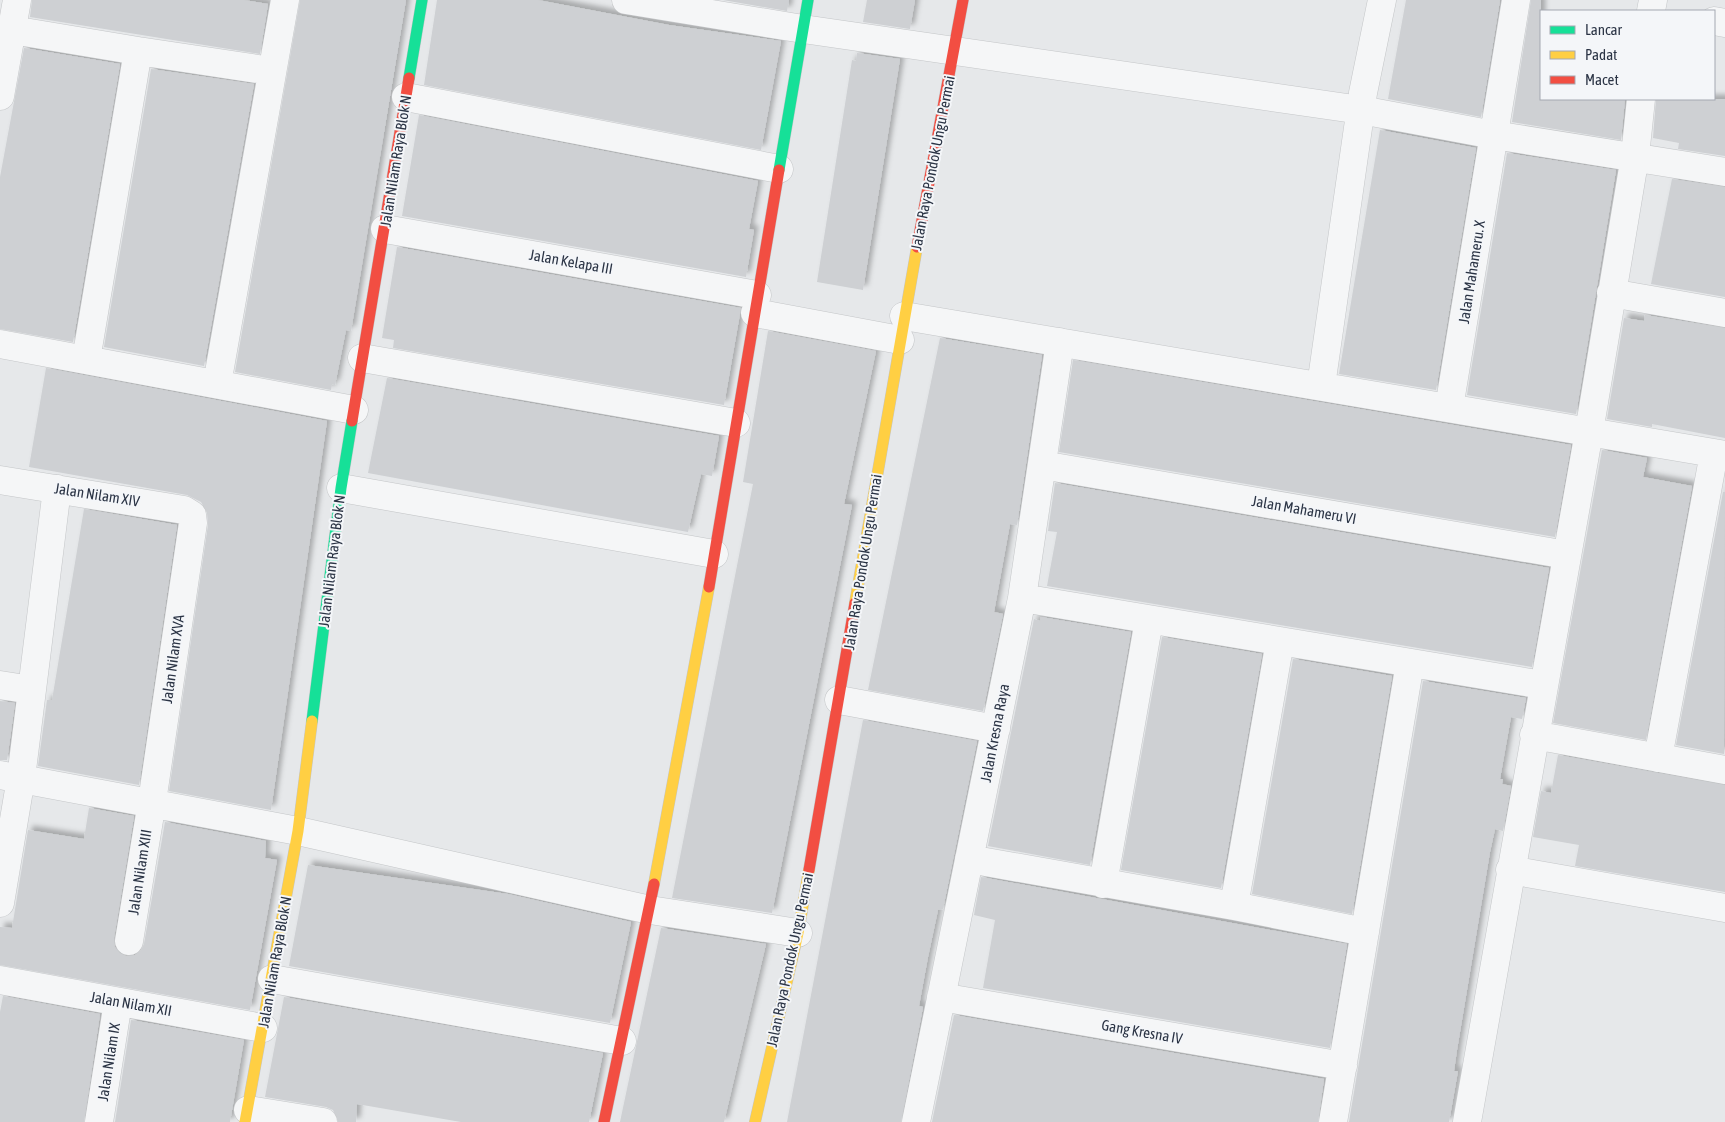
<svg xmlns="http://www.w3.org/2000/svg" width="1725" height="1122" font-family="'Asap Condensed',sans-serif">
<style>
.building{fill:#ced0d3;filter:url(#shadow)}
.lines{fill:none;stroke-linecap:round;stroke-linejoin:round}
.street-casing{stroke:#c4c6c8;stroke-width:29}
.fast-casing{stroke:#c4c6c8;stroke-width:12}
.slow-casing{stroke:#c4c6c8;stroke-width:12}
.jam-casing{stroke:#c4c6c8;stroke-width:12}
.street{stroke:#f5f6f7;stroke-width:28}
.fast{stroke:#16e098;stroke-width:11}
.slow{stroke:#ffcf43;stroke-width:11}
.jam{stroke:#f24e42;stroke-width:11}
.labels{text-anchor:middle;stroke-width:4;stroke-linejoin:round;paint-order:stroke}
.street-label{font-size:15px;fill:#2b3445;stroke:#f4f6f9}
</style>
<defs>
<filter id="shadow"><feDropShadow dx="4.5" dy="-4.5" stdDeviation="2.5" flood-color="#0004"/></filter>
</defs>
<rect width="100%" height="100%" fill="#e6e8ea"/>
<path class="building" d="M 32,0 L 244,0 L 268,4 L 260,54 L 30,17 Z
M 300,0 L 406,0 L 351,331 L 346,330 L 335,385 L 332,384 L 331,390 L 235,372 Z
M 437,0 L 538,0 L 669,25 L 781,41 L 761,150 L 424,85 Z
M 723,0 L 789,0 L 787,11 Z
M 867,0 L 915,0 L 910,29 L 863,22 Z
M 1406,0 L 1500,0 L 1481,117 L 1388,99 Z
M 1531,0 L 1541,0 L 1541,99 L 1625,99 L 1621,140 L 1512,122 Z
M 24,48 L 120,64 L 73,342 L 0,329 L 0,177 Z
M 857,53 L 900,59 L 863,290 L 817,282 L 852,60 L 856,61 Z
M 151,69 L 254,84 L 204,366 L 104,347 Z
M 1656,99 L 1725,99 L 1725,156 L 1678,149 L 1679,143 L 1653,138 Z
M 419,115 L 758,181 L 749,229 L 754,230 L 746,277 L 402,216 Z
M 1380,130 L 1476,148 L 1436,390 L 1339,374 Z
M 1507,153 L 1616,170 L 1576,414 L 1467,395 Z
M 1672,179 L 1725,187 L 1725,297 L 1651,284 Z
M 397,247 L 741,308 L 724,405 L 393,348 L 394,340 L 382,338 Z
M 1645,315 L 1725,328 L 1725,438 L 1652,424 L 1652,427 L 1607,419 L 1624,318 L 1644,321 Z
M 768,331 L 876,351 L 844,504 L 852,505 L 772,913 L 672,898 L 753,484 L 743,482 Z
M 940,338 L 1042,355 L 1017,525 L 1010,524 L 994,612 L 1003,614 L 983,711 L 868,690 Z
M 1073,360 L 1571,445 L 1555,537 L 1059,452 Z
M 46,368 L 327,421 L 271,810 L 169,791 L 208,525 L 207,513 L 201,502 L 187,495 L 29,467 Z
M 387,378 L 719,436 L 712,476 L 701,474 L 688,532 L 368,473 Z
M 1602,450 L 1647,458 L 1643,477 L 1692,486 L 1646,740 L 1553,723 Z
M 1055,483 L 1549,568 L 1532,667 L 1047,586 L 1057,532 L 1048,531 Z
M 1723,492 L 1725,492 L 1724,754 L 1676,745 Z
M 84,509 L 177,525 L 139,785 L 38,766 L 47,700 L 52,700 Z
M 1041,617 L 1131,632 L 1090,865 L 988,846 L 1034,619 L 1040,621 Z
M 1162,637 L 1262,654 L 1221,888 L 1121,870 Z
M 1293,659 L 1392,676 L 1352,914 L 1252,894 Z
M 1423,681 L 1526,698 L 1522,719 L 1511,717 L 1500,779 L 1503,779 L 1502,784 L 1511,786 L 1503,831 L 1495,829 L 1490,852 L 1457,1050 L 1454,1071 L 1458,1071 L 1449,1122 L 1349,1122 Z
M 0,701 L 15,703 L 7,760 L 0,760 Z
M 863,720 L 977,741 L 943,909 L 938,910 L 928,957 L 919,1006 L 923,1007 L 901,1122 L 787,1122 Z
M 1558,755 L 1725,785 L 1725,892 L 1575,866 L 1579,845 L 1533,837 L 1541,791 L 1551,793 Z
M 89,808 L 134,816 L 114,938 L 115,947 L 120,953 L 126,956 L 135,955 L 141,950 L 144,944 L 165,822 L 266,841 L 265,858 L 277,860 L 250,1010 L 0,965 L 0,927 L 12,928 L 28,830 L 84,839 Z
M 308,865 L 508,894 L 631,922 L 610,1023 L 289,966 Z
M 981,877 L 1347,944 L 1330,1048 L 983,988 L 995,920 L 974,915 Z
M 661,928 L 766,944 L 724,1122 L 620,1122 Z
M 3,996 L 100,1014 L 84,1122 L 0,1122 L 0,1012 Z
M 284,997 L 603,1053 L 589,1122 L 461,1122 L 357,1104 L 356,1122 L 338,1122 L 333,1110 L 326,1107 L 265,1097 Z
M 954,1015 L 1324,1079 L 1318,1122 L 932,1122 Z
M 131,1020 L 244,1040 L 230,1122 L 115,1122 Z"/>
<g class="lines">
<g class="street-casing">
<path id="street" d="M 626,0 L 803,29 L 1361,110 L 1494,135 L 1725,172
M 1651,11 L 1653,0
M 1714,21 L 1725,23
M 12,30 L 138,51 L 271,71
M 0,96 L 17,0
M 406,97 L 779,169
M 385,229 L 757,295
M 1611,293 L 1725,313
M 755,313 L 900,340
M 904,316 L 1725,455
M 0,344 L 354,410
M 362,358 L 736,423
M 86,360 L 138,51
M 217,384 L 285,0
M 1321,386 L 1363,93 L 1382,0
M 1449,408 L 1516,0
M 1042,465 L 1567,555
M 0,480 L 184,510 L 192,515 L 193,523 L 152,802 L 129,941
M 341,488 L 714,554
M 1022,598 L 1543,685
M 0,685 L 32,690
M 839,700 L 996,729
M 1534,735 L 1725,770
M 1658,758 L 1714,453
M 0,775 L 298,831 L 650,910 L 798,933
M 969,859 L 1234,906 L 1365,932
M 1510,870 L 1725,908
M 1103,884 L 1149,620
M 0,903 L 21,778 L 57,489
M 1234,906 L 1280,641
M 272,979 L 622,1041
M 0,980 L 263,1028
M 941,997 L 1343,1066
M 248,1110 L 323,1122
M 99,1122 L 118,1002
M 916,1122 L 1022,598 L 1060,342
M 1333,1122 L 1410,663
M 1467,1122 L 1589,432 L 1635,156 L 1641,99"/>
</g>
<g class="fast-casing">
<path id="fast" d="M 409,78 L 422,0
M 779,170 L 808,0
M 312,721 L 341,488 L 352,421"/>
</g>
<g class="slow-casing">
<path id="slow" d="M 855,603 L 917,247
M 654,884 L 709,587
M 245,1122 L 298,831 L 312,721
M 755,1122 L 798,933 L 809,870"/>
</g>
<g class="jam-casing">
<path id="jam" d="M 917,247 L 963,0
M 352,421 L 409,78
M 709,587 L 779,170
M 809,870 L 855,603
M 604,1122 L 654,884"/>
</g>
<use href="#street" class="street"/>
<use href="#fast" class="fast"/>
<use href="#slow" class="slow"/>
<use href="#jam" class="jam"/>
</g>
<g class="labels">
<g class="street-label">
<text transform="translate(396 161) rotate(-81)" y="5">Jalan Nilam Raya Blok N</text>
<text transform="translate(933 163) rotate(-79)" y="5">Jalan Raya Pondok Ungu Permai</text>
<text transform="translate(571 262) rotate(10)" y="5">Jalan Kelapa III</text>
<text transform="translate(1472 272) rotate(-81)" y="5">Jalan Mahameru. X</text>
<text transform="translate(97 495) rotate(9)" y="5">Jalan Nilam XIV</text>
<text transform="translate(1304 510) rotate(10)" y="5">Jalan Mahameru VI</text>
<text transform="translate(332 561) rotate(-83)" y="5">Jalan Nilam Raya Blok N</text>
<text transform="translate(863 562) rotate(-81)" y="5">Jalan Raya Pondok Ungu Permai</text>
<text transform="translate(173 659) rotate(-82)" y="5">Jalan Nilam XVA</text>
<text transform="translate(995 733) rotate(-79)" y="5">Jalan Kresna Raya</text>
<text transform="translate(140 872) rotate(-81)" y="5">Jalan Nilam XIII</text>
<text transform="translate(790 960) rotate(-78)" y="5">Jalan Raya Pondok Ungu Permai</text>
<text transform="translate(275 962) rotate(-80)" y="5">Jalan Nilam Raya Blok N</text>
<text transform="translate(131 1004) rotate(10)" y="5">Jalan Nilam XII</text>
<text transform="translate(1142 1032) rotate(10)" y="5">Gang Kresna IV</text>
<text transform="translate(109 1062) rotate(-81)" y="5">Jalan Nilam IX</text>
</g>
</g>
<rect x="1540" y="10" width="175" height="90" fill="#f4f6f9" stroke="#a4a8b1"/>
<rect x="1550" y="26" width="25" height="8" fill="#16e098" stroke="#a4a8b1"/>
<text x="1585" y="35" font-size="15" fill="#2b3445">Lancar</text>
<rect x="1550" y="51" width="25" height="8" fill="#ffcf43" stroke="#a4a8b1"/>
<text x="1585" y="60" font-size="15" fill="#2b3445">Padat</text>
<rect x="1550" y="76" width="25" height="8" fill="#f24e42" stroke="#a4a8b1"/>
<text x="1585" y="85" font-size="15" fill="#2b3445">Macet</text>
</svg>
